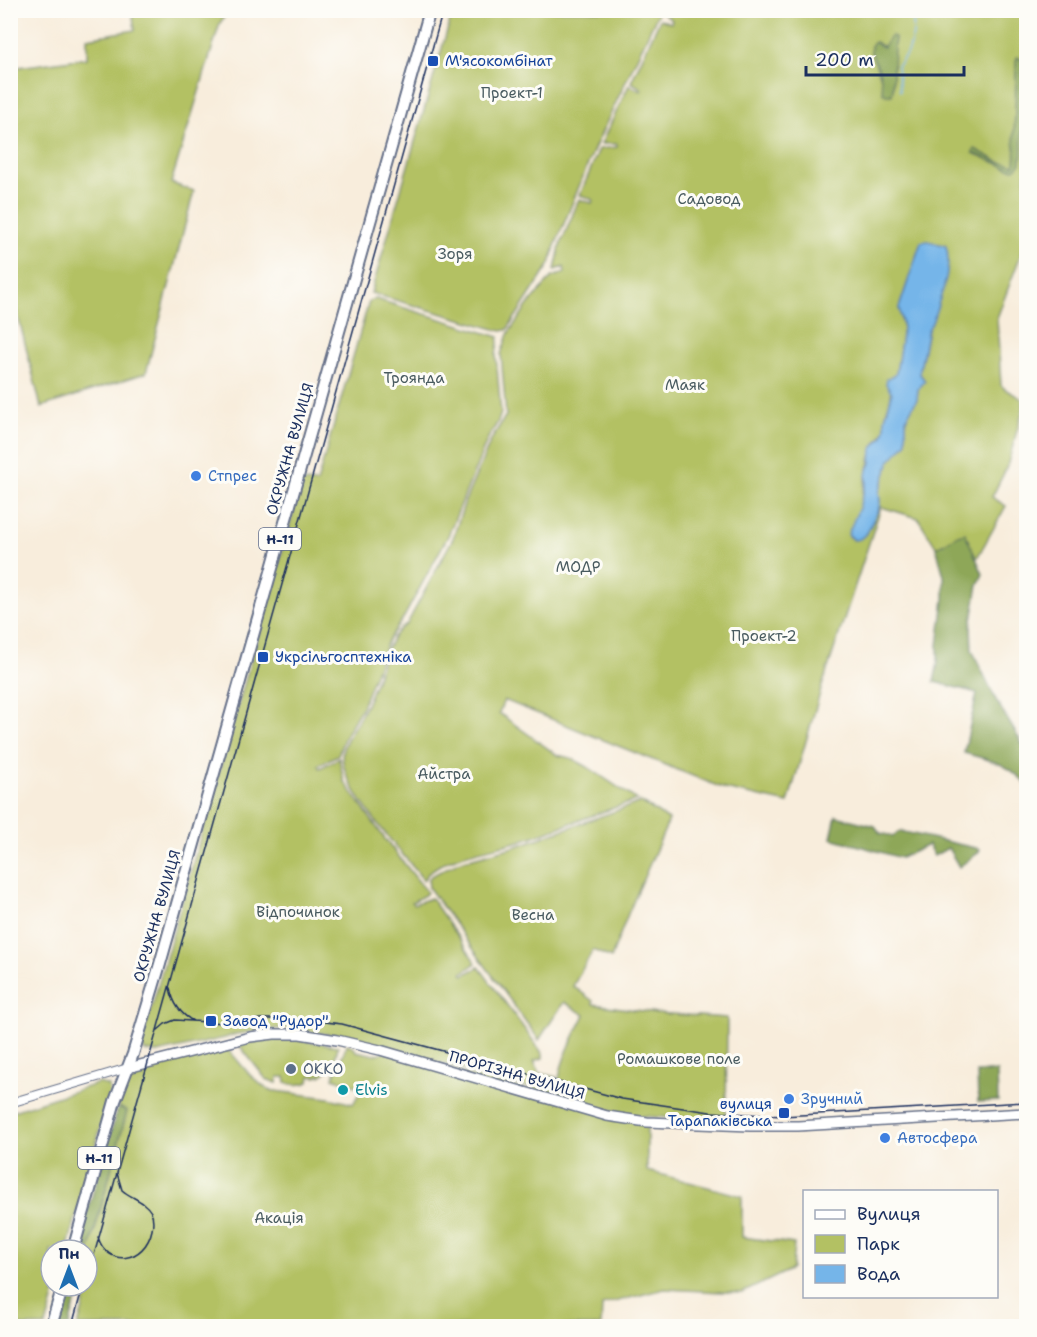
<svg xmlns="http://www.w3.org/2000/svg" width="1037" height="1337" font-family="'Shantell Sans',sans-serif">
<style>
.green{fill:#b3c163;stroke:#677860;stroke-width:1.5;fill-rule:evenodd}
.forest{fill:#8ea759;stroke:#546b5c;stroke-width:1.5}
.water{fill:#75b5e9;stroke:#4872a4;stroke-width:1.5}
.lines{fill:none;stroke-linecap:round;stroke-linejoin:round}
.stream{stroke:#75b5e9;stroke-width:1.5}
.tertiary-casing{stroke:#68728a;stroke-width:10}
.secondary-casing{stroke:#68728a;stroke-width:12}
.primary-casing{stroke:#68728a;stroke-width:14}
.tertiary{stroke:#fff;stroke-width:8}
.secondary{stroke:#fff;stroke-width:9}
.primary{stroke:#fff;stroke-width:10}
.tram{stroke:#1b2f5e;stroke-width:1.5}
.transit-dot{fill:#1a4fb4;stroke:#fdfcf7;stroke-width:2}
.shop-dot{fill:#3f7fe0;stroke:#fdfcf7;stroke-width:2}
.service-dot{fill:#5c6f8a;stroke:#fdfcf7;stroke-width:2}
.culture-dot{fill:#0f9aa8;stroke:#fdfcf7;stroke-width:2}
.labels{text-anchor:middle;stroke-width:6;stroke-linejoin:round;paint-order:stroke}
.shield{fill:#fdfcf7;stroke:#5f6c8c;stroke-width:1.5}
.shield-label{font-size:14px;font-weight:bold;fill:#1b2f5e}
.transit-label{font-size:15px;fill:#164399;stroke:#fdfcf7;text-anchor:start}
.park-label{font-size:15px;fill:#495b60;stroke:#fdfcf7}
.street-label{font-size:15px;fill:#1b2f5e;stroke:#fdfcf7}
.shop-label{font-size:15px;fill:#366cbe;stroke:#fdfcf7;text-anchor:start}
.service-label{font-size:15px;fill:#4e5e75;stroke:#fdfcf7;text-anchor:start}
.culture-label{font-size:15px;fill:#0d838f;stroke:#fdfcf7;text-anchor:start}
</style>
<rect width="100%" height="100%" fill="#fdfcf7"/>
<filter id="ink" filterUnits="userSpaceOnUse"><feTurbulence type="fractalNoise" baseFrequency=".0167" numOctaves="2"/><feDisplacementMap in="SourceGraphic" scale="12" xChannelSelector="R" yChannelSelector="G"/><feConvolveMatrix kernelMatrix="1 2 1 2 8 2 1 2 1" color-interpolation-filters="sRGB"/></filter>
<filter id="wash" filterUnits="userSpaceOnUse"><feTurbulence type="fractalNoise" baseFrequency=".008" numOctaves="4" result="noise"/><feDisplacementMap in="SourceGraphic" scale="24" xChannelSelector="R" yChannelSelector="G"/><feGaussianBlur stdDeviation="1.35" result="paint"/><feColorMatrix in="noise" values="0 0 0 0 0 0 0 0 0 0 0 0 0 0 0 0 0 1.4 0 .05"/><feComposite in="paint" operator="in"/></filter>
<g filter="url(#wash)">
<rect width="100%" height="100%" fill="#f8eddc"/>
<path class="green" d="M 453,10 L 659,11 L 595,147 L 555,246 L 550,264 L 507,330 L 501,331 L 371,293 Z
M 1023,10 L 1023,13 L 1026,13 L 1026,241 L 997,318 L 1001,385 C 1007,393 1016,393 1023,400 L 1023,409 L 1007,467 L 992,497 L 1006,506 L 977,558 L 967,543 L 951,540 L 936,547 L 918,518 L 881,507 L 822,686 L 788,803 L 725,789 L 504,700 L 499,713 L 557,755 L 571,758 L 586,766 L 637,800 C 598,813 559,828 520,841 C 494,849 438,855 423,880 C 404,853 334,783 343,749 C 347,735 358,722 364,709 C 368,701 371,692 375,683 C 382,665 388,633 407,624 L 453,538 L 465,501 L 491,440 L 506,415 L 501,354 L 508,334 L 527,306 L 552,277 L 565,273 L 564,267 L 555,270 L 560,246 L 579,199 L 592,203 L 593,200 L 580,195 L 599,149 L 617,147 L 617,144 L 601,144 L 629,85 L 641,91 L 642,89 L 631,82 L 660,19 L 671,23 L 672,20 L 663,13 L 664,11 ZM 891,36 L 895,39 L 893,47 L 893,89 L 882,81 C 879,69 871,59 871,46 L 875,42 L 883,47 ZM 921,242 L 945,245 L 941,293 L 928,330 L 920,370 L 920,374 L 925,381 L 918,389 L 917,399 L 906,419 L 906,443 L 890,461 L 886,472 L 879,492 L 880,500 L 878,510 L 867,533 L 854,540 L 849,536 C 852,525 858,517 860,506 C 864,486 868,466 874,447 C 877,439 884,436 885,427 C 886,422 885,418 886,413 C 887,407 891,401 891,395 C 892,387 888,380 896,374 L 903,328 L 899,308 Z
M 132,11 L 228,11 L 220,23 L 171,183 L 194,191 L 146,373 L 41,407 L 11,288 L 11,68 L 87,58 L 87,38 L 135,30 Z
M 376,299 L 499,337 L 496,355 L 501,413 L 498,422 L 488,438 L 448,536 L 404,617 L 388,640 L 362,707 L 345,736 L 338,755 L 318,765 L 320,768 L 339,758 L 344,781 L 385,839 L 427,892 L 425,895 L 412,902 L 414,904 L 431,898 L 476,963 L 462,973 L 463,975 L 479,967 L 543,1054 L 543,1058 L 534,1061 L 539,1073 L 556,1077 L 554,1089 L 549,1093 L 340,1036 L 285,1028 L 236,1034 L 225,1038 L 157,1053 L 145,1051 L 142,1048 L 142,1041 L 302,482 L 317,483 L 369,301 Z
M 641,802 L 669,820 L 628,914 L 611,958 L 593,950 L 573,986 L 593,1001 L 593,1004 L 657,1013 L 727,1018 L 726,1121 L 640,1116 L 596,1107 L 561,1097 C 551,1076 575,1034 585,1015 L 564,1002 L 539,1040 L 429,888 L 428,879 L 431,876 L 458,862 L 517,846 Z
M 265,1040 L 299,1040 L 338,1046 L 334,1064 L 321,1076 L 319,1075 L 317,1077 L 310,1076 L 309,1082 C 302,1085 292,1086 286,1082 L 285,1077 L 278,1077 L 277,1083 L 266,1079 L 239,1045 Z
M 347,1044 L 353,1046 L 356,1051 L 375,1055 L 384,1052 L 647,1122 L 647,1171 L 742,1196 L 742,1237 L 794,1244 L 792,1269 L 742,1293 L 664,1289 L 602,1305 L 601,1326 L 78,1326 L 97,1258 L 89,1252 L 127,1111 L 118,1107 C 120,1100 122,1091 125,1085 C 139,1063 202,1054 227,1048 L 250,1075 L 268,1090 L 329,1098 L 353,1104 L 362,1088 L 333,1078 Z
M 99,1083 L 109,1086 L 110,1093 L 67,1250 L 51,1250 L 51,1286 L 57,1286 L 46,1326 L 11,1326 L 10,1112 Z"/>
<path class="forest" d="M 891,36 L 895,37 C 893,54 893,71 893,89 L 892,95 L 886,95 L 883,93 L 880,72 L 871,53 L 871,46 L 875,42 L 883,47 Z
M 1017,57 L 1022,60 L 1023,67 L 1022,153 L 1021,163 L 1015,169 L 1008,168 L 973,153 L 973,151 L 975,149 L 999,162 L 1014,165 C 1018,157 1014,146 1014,137 C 1015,111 1016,86 1016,61 Z
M 965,533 L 983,574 L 978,585 L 971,627 L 972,650 L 996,700 L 1026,750 L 1026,784 C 1008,763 990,760 964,753 L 977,693 L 934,682 L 938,662 L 938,645 L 944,599 L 944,576 L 936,547 C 947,544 954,534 965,533 Z
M 836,816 L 875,826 L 880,833 L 893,836 L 900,831 L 980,849 L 978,853 L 959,867 L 948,848 L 934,856 L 928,845 L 901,858 L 831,838 Z
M 977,1072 L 997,1072 L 998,1101 L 978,1102 Z
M 118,1107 L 127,1111 L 87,1259 L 87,1250 L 76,1250 Z
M 66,1286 L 80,1286 L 69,1326 L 54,1326 Z"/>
<path class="water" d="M 928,241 L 946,246 C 953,270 940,297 933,320 C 932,324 928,328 927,333 C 925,345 922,357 920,370 L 920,374 L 925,381 L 918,389 L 917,399 L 906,419 L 906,443 L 890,461 L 886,472 L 879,492 L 880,503 L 878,510 L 867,533 L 860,539 L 854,540 L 848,534 L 859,508 L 867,480 L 866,474 L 871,463 L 872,449 L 883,436 L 885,428 L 885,419 L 892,393 L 886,384 L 887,379 L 896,374 L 903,328 L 899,308 L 921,242 Z"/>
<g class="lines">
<path class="stream" d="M 900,91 L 897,66 C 910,53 920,26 908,10"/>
</g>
</g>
<g filter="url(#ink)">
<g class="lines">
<g class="tertiary-casing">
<path id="tertiary" d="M 10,1103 L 128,1068"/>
</g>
<g class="secondary-casing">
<path id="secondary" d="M 128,1068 L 250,1037 L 274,1034 L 300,1034 L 337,1040 L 380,1050 L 607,1116 L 647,1122 L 750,1126 L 798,1126 L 1026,1113"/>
</g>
<g class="primary-casing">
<path id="primary" d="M 73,1250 L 115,1101 L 133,1054 L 160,964 L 430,10
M 51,1326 L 63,1286"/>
</g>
<use href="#tertiary" class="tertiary"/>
<use href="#secondary" class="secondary"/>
<use href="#primary" class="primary"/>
<path class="tram" d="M 170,988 C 173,1003 180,1014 193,1021
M 158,1030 L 165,1024 L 175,1020 L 225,1023 L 262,1019 L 300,1019 L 342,1024 L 622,1099 L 710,1112 L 783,1116 L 1026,1102
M 98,1237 C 107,1268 145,1263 152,1230 C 153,1225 154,1218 151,1212 C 145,1201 131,1198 122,1190 L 117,1173
M 87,1280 L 443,10
M 72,1326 L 83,1286"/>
</g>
</g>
<g class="transit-dot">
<rect x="427" y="55" width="12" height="12" rx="3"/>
<rect x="257" y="651" width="12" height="12" rx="3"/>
<rect x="205" y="1015" width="12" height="12" rx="3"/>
<rect x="778" y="1107" width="12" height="12" rx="3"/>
</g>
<g class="shop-dot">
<circle cx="196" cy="476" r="6"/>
<circle cx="789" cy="1099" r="6"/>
<circle cx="885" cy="1138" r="6"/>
</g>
<circle class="service-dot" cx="291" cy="1069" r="6"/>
<circle class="culture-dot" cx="343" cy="1090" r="6"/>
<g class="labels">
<g class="shield">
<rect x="259" y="528" width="42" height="22" rx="4.5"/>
<rect x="78" y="1147" width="42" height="22" rx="4.5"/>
</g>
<g class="shield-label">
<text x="280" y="544">Н-11</text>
<text x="99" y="1163">Н-11</text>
</g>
<g class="transit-label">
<text x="445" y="66">М'ясокомбінат</text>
<text x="275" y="662">Укрсільгосптехніка</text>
<text x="223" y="1026">Завод "Рудор"</text>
<text x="772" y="1109" text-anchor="end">вулиця<tspan x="772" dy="17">Тарапаківська</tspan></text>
</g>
<g class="park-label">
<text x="512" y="98">Проект-1</text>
<text x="709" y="204">Садовод</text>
<text x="455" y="259">Зоря</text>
<text x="414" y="383">Троянда</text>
<text x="685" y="390">Маяк</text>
<text x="578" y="572">МОДР</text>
<text x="764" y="641">Проект-2</text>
<text x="444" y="779">Айстра</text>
<text x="298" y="917">Відпочинок</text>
<text x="533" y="920">Весна</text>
<text x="679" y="1064">Ромашкове поле</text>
<text x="279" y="1223">Акація</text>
</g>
<g class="street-label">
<text transform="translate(290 449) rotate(-74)" y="5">ОКРУЖНА ВУЛИЦЯ</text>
<text transform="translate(157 916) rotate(-74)" y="5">ОКРУЖНА ВУЛИЦЯ</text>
<text transform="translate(517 1075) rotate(16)" y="5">ПРОРІЗНА ВУЛИЦЯ</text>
</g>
<g class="shop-label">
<text x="208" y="481">Стпрес</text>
<text x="801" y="1104">Зручний</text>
<text x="897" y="1143">Автосфера</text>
</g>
<g class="service-label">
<text x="303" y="1074">ОККО</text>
</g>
<g class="culture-label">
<text x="355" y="1095">Elvis</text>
</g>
</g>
<rect width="1037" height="1337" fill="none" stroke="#fdfcf7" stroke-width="36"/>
<rect x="803" y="1190" width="195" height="108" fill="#fdfcf7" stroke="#a3aaba" stroke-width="1.5"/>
<rect x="815" y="1210" width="30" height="9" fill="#ffffff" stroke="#a3aaba" stroke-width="1.5"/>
<text x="857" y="1220" font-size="18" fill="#1b2f5e">Вулиця</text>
<rect x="815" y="1235" width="30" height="18" fill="#b3c163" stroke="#a3aaba" stroke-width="1.5"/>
<text x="857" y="1250" font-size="18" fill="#1b2f5e">Парк</text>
<rect x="815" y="1265" width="30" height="18" fill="#75b5e9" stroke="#a3aaba" stroke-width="1.5"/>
<text x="857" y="1280" font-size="18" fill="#1b2f5e">Вода</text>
<g transform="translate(69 1268)"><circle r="28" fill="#fdfcf7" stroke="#a3aaba" stroke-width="1.5"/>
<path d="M0-4.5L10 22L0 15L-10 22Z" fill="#1f6fb2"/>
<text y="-9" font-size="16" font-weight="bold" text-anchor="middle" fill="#1b2f5e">Пн</text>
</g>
<path d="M806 66v9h158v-9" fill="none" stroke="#1b2f5e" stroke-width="3"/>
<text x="815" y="66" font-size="18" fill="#1b2f5e" stroke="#fdfcf7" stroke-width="4.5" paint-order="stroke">200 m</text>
</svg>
